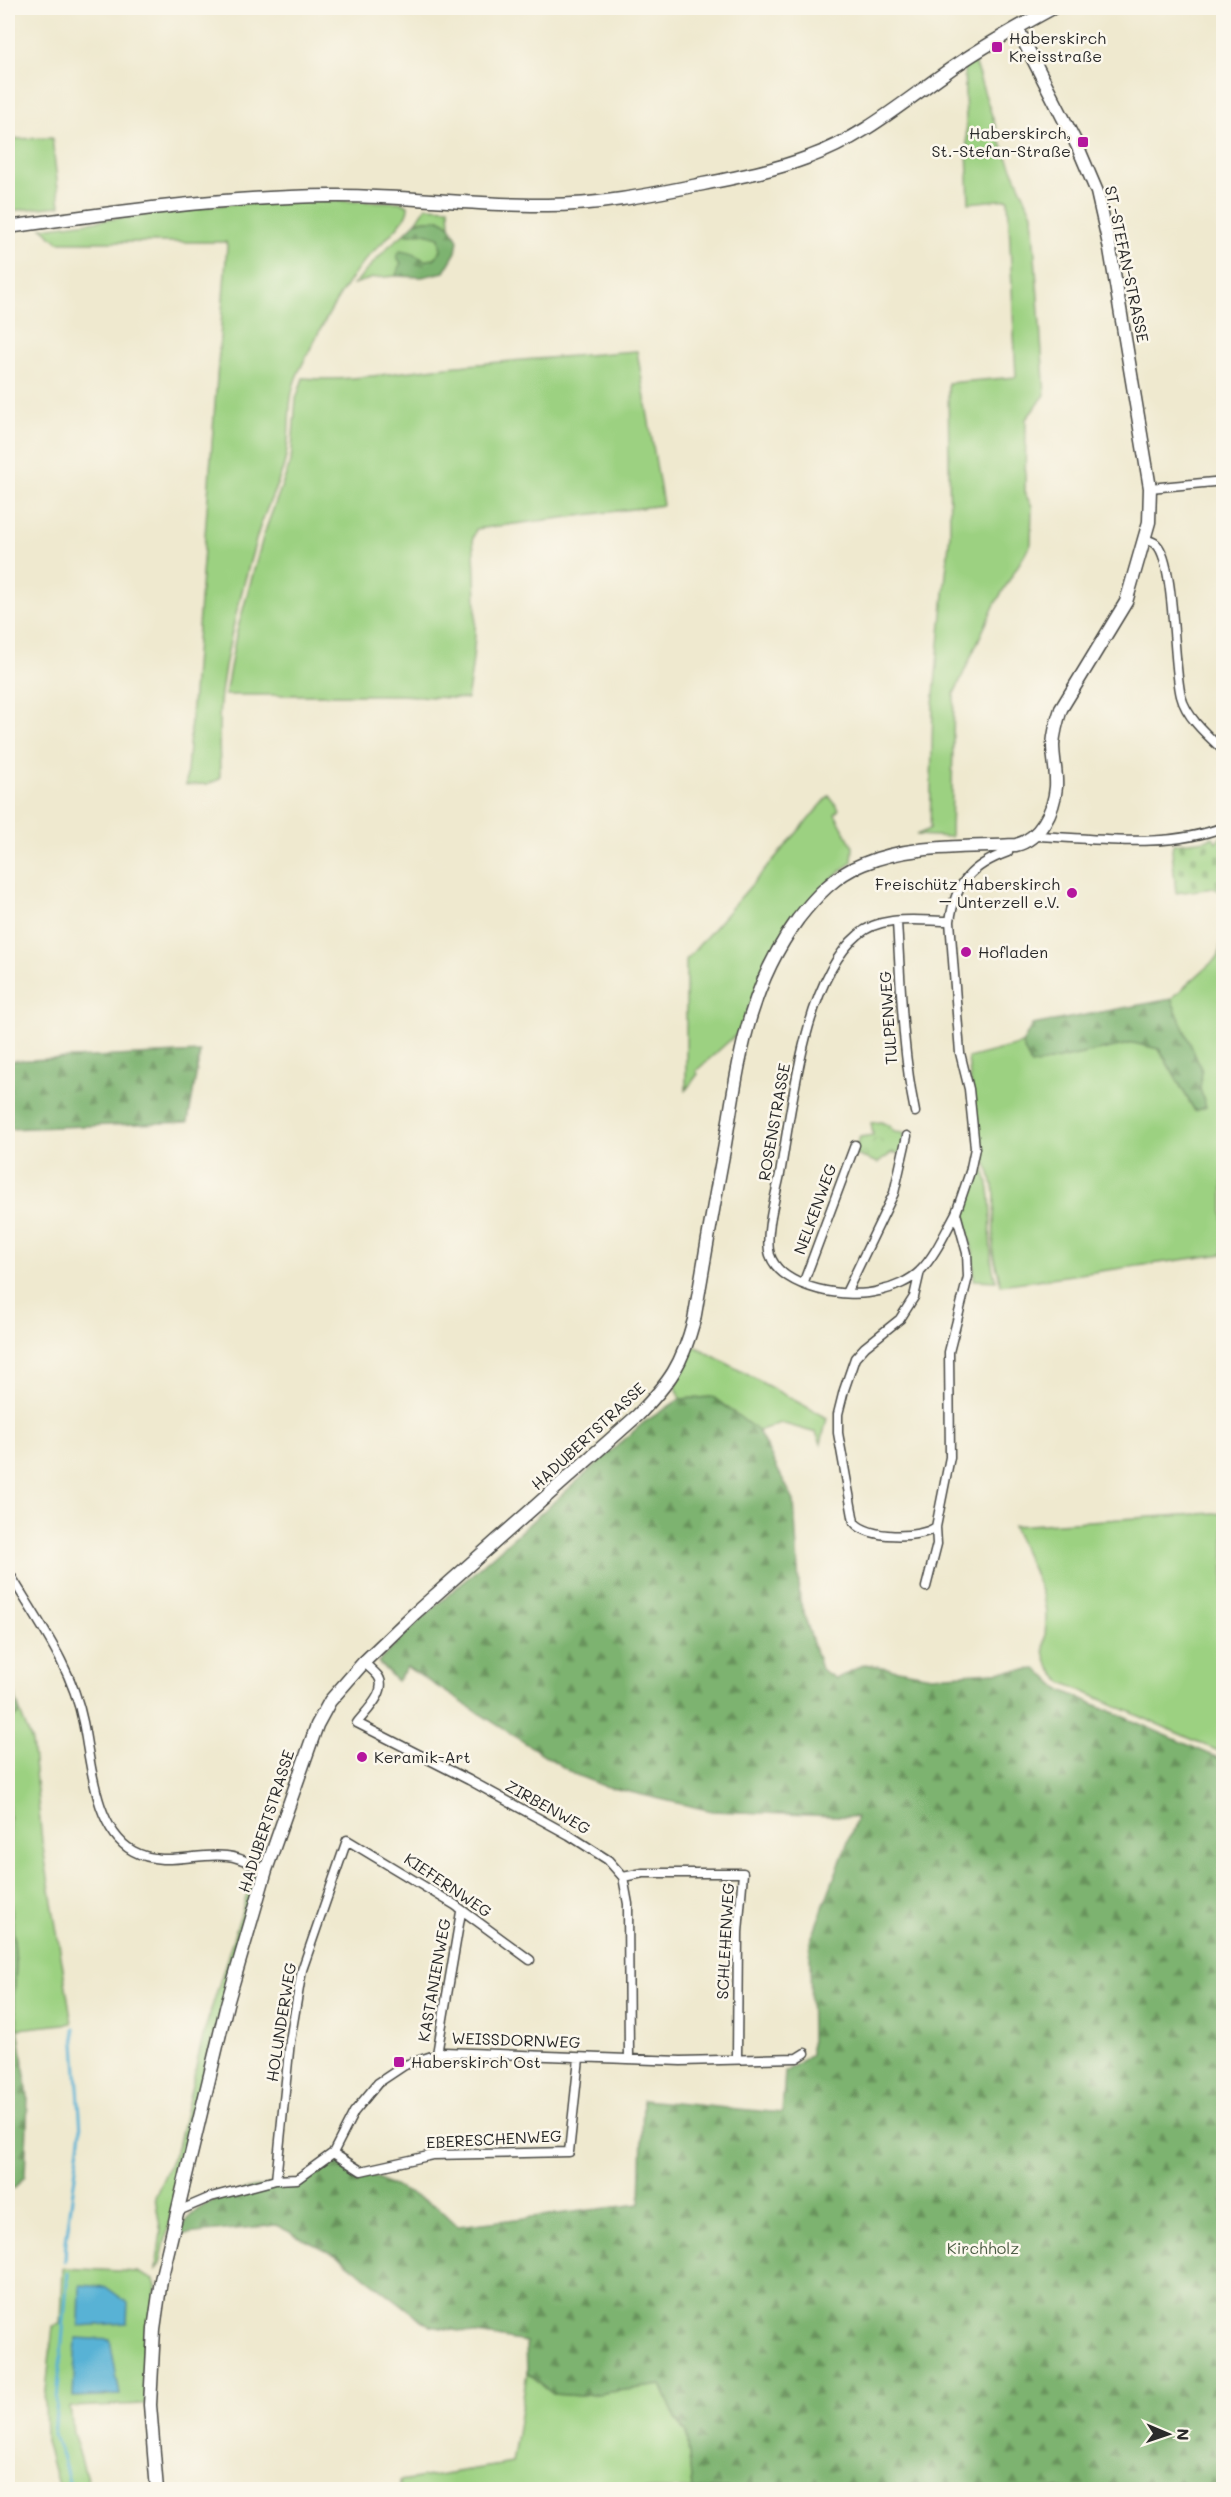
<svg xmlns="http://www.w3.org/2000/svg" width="1231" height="2497" font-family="Mali,sans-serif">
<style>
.green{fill:#9cd181;stroke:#647e56;stroke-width:1.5}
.forest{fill:url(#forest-firs);stroke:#546f4d;stroke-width:1.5}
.cemetery{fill:url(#cemetery-stones);stroke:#647e56;stroke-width:1.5}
.park{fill:url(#park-crowns);stroke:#647e56;stroke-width:1.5}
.water{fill:#58b2d5;stroke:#426e80;stroke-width:1.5}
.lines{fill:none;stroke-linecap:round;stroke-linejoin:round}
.stream{stroke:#58b2d5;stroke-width:3}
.street-casing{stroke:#484844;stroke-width:11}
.secondary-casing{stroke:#484844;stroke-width:15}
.street{stroke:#fff;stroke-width:8}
.secondary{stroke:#fff;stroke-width:12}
.poi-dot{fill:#b5179e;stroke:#fbf7ec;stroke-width:2}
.labels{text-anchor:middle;stroke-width:5;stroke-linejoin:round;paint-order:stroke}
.poi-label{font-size:16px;fill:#2b2b2b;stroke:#fbf7ec;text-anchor:start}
.street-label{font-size:16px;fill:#2b2b2b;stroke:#fbf7ec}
.park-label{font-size:16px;fill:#4d5d45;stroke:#fbf7ec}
</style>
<defs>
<pattern id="forest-firs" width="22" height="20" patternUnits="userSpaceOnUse" patternTransform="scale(1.5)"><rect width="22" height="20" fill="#7db36f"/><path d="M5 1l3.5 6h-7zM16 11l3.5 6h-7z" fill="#67925b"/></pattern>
<pattern id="cemetery-stones" width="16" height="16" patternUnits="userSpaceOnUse" patternTransform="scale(1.5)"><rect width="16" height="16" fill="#9cd181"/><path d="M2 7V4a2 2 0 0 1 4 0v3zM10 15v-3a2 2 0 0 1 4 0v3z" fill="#7faa6a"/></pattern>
<pattern id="park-crowns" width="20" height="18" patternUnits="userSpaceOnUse" patternTransform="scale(1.5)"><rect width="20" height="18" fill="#9cd181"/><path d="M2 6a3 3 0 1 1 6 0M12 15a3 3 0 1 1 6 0" fill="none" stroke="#7faa6a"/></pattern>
</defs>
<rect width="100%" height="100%" fill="#fbf7ec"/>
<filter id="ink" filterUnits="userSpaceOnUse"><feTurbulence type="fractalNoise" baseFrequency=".0167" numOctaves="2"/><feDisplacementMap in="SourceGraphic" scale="12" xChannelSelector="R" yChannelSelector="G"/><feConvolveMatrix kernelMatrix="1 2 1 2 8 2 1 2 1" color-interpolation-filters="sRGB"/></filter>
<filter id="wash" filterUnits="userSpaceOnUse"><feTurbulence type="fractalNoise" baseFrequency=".008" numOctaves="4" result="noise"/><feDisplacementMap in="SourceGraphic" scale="24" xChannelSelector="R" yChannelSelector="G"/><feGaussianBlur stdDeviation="1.35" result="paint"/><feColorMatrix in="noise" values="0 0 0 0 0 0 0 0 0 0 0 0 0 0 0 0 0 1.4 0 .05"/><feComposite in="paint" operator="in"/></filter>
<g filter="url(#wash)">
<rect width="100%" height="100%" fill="#efe9cf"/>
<path class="green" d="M 974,61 L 1001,143 L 1032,214 L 1045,395 L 1026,419 L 1025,494 L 1032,506 L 1031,544 L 995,604 L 954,694 L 951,837 L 916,835 L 930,829 L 933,705 L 950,533 L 948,383 L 1016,377 L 1008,199 L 969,203 L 964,66 Z
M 52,138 L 60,206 L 8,211 L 8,139 Z
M 333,201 L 400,202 L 408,206 C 409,222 377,246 367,258 C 341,287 316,337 299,371 C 284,402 293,434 284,465 C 277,488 265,510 258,533 C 243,586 228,639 221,693 C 217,721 220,751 220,779 L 208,784 L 186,785 L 227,246 L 226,242 L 58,242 L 42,228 L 229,204 Z
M 426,207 L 449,208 L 450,226 L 440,219 L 417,221 Z
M 425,233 L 439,237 L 441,250 L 435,258 L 426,261 L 411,253 L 399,258 L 401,262 L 396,276 L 373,278 L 354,284 L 390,245 L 404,234 Z
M 637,351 L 663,505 L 476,529 L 473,538 C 477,597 478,641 467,699 L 401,695 L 225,695 L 236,635 L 264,534 L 291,461 L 296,399 L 303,378 C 348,382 391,373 436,368 C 503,361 570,356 637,351 Z
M 829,796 L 839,809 L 835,814 L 853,847 L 852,862 L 829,881 L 764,968 L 740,1031 L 696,1071 L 698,1074 L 686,1090 L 686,960 Z
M 1223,926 L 1223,1254 L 1001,1285 L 993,1253 L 995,1194 L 990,1173 L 978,1147 L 968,1058 L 1022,1044 L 1031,1065 L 1134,1043 L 1159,1049 L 1195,1111 L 1206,1107 L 1200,1089 L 1201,1070 L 1171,999 L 1219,956 Z
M 977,1167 L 983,1167 C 999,1209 983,1242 996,1281 L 974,1280 L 973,1252 L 963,1216 Z
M 693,1345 L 827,1418 L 821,1444 L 816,1433 L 781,1423 L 758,1431 L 713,1397 L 680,1399 L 676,1386 Z
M 1213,1513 L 1224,1514 L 1223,1753 L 1062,1682 C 1031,1653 1051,1639 1045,1605 C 1039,1578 1023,1552 1013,1526 Z
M 20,1712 L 32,1742 L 42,1841 L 72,2023 L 19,2029 L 14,1999 L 16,1964 L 10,1893 L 8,1723 Z
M 249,1866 L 255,1873 L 257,1885 L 208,2055 L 160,2264 L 156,2269 L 161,2233 L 155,2197 L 179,2143 L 203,2036 L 249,1888 Z
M 63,2268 L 138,2272 L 154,2280 L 156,2286 L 145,2404 L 70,2407 L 73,2432 L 90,2489 L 59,2489 L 46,2441 L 45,2400 L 53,2326 L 61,2324 Z
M 527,2373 L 553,2394 L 581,2396 L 662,2385 L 676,2419 L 687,2433 L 692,2489 L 400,2490 L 400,2481 L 512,2463 Z"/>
<path class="forest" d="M 440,219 L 450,226 L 458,240 L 456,252 L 444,272 L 422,277 L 396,276 L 401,263 L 397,257 L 400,251 L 411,253 L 426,261 L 435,258 L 441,250 L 439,237 L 425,233 L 404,234 L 417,221 Z
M 1171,999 L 1202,1071 L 1200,1089 L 1206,1107 L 1195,1111 L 1159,1049 L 1133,1043 L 1031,1065 L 1022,1044 L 1032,1025 Z
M 200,1052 L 188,1122 L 8,1129 L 8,1061 Z
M 713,1397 L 758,1431 L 794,1501 L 800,1601 L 821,1669 L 836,1679 L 865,1664 L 931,1676 L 1038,1669 L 1059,1689 L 1223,1760 L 1223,2489 L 692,2489 L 687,2433 L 676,2419 L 661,2385 L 581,2396 L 553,2394 L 527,2373 L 526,2342 L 430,2326 L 341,2258 L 276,2225 L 177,2235 C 192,2199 241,2190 276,2183 C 283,2182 292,2184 299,2182 C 311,2178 323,2164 333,2157 L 438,2207 L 458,2226 L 640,2204 L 643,2100 L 782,2113 L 785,2072 L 811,2054 L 810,1942 L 857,1817 L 712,1811 L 604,1786 L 574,1774 L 407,1667 L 397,1681 L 378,1662 L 419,1621 L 643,1423 L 680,1399 Z
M 8,1673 L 20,1712 L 8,1723 Z
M 8,1785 L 10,1893 L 16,1964 L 14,1999 L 28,2097 L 25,2176 L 15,2188 L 8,2189 Z"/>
<path class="cemetery" d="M 1223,835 L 1223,893 L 1214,888 L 1176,893 L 1172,850 L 1173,844 L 1205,840 L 1213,837 L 1216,842 Z"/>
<path class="park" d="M 881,1122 L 890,1126 L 894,1132 L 904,1133 L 905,1137 L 902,1154 L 892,1153 L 878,1163 L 853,1154 L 860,1137 L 873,1135 L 871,1123 Z"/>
<path class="water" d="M 80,2285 L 106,2287 L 128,2303 L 127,2323 L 79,2326 Z
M 76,2338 L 110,2340 L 120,2395 L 73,2397 Z"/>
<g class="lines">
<path class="stream" d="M 65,2261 L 66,2242 L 81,2131 L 74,2029
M 68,2273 L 54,2436 L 62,2455 L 71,2490"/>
</g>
</g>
<g filter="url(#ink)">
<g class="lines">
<g class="street-casing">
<path id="street" d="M 1150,488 L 1224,481
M 1145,539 C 1149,541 1154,541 1157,545 C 1175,564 1173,666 1181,696 C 1186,717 1208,736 1224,751
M 1035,836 C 1096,838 1164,850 1224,827
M 950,921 C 921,921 881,914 858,935 C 804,980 792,1108 780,1174 C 776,1194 764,1236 770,1255 C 782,1290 849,1299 879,1291 C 893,1288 910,1281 920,1271 C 935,1256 946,1231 956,1213
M 897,922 C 901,986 902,1049 915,1112
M 920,1271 L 914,1297 L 900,1319 L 865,1347 L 855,1358 L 844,1390 L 838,1414 L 838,1433 L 854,1522 C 867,1539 920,1539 936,1527
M 803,1284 L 855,1145
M 846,1293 L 894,1193 L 907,1136
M 8,1571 C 36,1619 72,1666 83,1722 C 91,1760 94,1829 133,1851 C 164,1868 196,1852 227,1856 C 241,1857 254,1865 266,1870
M 926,1587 L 937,1544 L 936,1527 L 950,1457 L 949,1352 L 968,1277 L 967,1253 L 956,1213 L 970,1172 L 975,1148 L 969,1089 L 960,1053 L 950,921 C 955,883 972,865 1008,852 L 1009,845
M 364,1662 C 368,1667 374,1671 378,1676 C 389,1691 365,1712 357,1723 L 469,1780 L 569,1835 L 608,1860 L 623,1877 L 628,1904 L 629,2059
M 623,1877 L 643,1873 L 743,1873 L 738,1932 L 737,2058
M 437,2054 L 461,1912
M 333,2153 L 361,2171 L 433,2155 L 569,2152 L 579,2058
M 276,2180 L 290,2041 L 302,1970 L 347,1840 L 455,1905 L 530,1960
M 176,2212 L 211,2197 L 276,2180 L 297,2179 L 333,2153 L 354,2112 L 378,2083 L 405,2065 L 444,2052 L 681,2061 L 797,2058 L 805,2053"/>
</g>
<g class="secondary-casing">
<path id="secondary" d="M 8,227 C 115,212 222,197 331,196 C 400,195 470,205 540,205 C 595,206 649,195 703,184 C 739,177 775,170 809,157 C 860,139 901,104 945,73 C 979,49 1016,28 1053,8
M 157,2490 L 150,2405 L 154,2329 L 161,2280 L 227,2004 L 266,1870 L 317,1725 L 330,1701 L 364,1662 L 414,1614 L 638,1415 C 670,1382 682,1365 694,1320 C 704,1263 713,1207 724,1150 C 739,1064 745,992 798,919 C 816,896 835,875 863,864 C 911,844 965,848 1016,845 C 1040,839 1054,811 1056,787 C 1057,773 1053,759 1053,745 C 1054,732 1057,721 1061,709 L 1126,602 L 1149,522 L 1150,488 L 1110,249 L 1097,192 L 1077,145 L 1017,28"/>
</g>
<use href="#street" class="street"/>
<use href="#secondary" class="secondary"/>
</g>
</g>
<g class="poi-dot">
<rect x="991" y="41" width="12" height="12" rx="3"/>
<rect x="1077" y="136" width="12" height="12" rx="3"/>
<circle cx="1072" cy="893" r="6"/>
<circle cx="966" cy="952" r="6"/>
<circle cx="362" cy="1757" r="6"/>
<rect x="393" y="2056" width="12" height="12" rx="3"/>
</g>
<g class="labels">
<g class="poi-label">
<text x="1009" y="44">Haberskirch<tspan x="1009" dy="18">Kreisstraße</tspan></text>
<text x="1071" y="139" text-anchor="end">Haberskirch,<tspan x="1071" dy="18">St.-Stefan-Straße</tspan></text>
<text x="1060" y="890" text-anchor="end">Freischütz Haberskirch<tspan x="1060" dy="18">– Unterzell e.V.</tspan></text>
<text x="978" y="958">Hofladen</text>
<text x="374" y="1763">Keramik-Art</text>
<text x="411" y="2068">Haberskirch Ost</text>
</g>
<g class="street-label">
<text transform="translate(1127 264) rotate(78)" y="6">ST.-STEFAN-STRASSE</text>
<text transform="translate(888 1018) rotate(-94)" y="6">TULPENWEG</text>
<text transform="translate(774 1122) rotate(-80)" y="6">ROSENSTRASSE</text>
<text transform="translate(815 1209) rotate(-70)" y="6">NELKENWEG</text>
<text transform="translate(588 1436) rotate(-43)" y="6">HADUBERTSTRASSE</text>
<text transform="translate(548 1807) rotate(29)" y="6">ZIRBENWEG</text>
<text transform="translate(266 1821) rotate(-72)" y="6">HADUBERTSTRASSE</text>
<text transform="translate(448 1885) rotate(34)" y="6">KIEFERNWEG</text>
<text transform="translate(725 1941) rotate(-87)" y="6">SCHLEHENWEG</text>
<text transform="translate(434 1980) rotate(-80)" y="6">KASTANIENWEG</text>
<text transform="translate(281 2022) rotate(-81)" y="6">HOLUNDERWEG</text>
<text transform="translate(516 2040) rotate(2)" y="6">WEISSDORNWEG</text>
<text transform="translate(494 2139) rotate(-3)" y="6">EBERESCHENWEG</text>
</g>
<g class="park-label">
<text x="983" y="2254">Kirchholz</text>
</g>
</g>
<rect width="1231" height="2497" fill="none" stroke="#fbf7ec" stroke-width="30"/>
<g transform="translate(1168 2434) rotate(92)" stroke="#fbf7ec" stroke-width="4.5" paint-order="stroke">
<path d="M0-4.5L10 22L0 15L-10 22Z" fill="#2b2b2b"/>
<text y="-9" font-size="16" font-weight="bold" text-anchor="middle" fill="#2b2b2b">N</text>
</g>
</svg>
